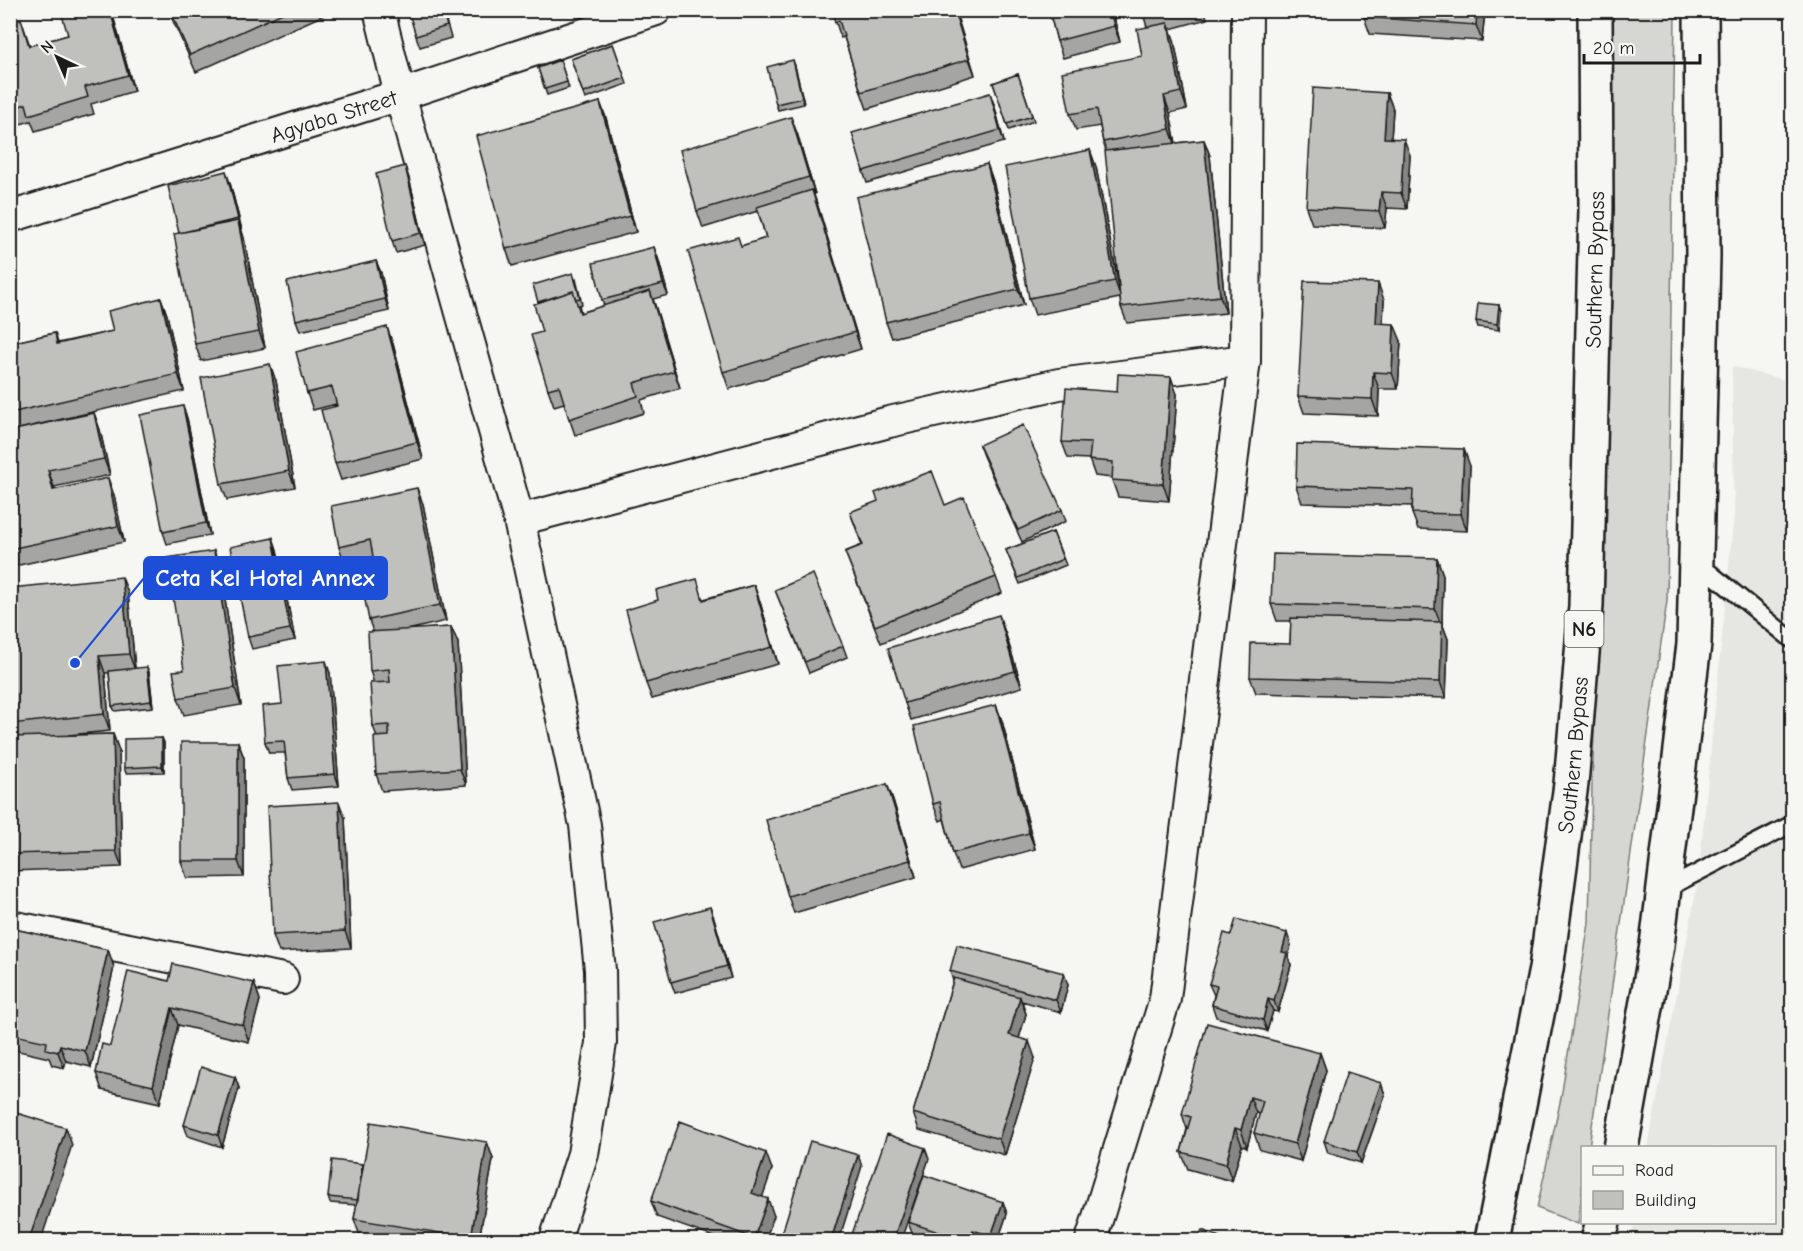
<svg xmlns="http://www.w3.org/2000/svg" width="1803" height="1251" font-family="'Comic Neue',sans-serif">
<style>
.built{fill:#e6e6e2}
.grass{fill:#d6d6d2;stroke:#797977;stroke-width:1.5}
.lines{fill:none;stroke-linecap:round;stroke-linejoin:round}
.lane-casing{stroke:#1c1c1c;stroke-width:20}
.street-casing{stroke:#1c1c1c;stroke-width:34}
.highway-casing{stroke:#1c1c1c;stroke-width:38}
.lane{stroke:#f6f6f2;stroke-width:15}
.street{stroke:#f6f6f2;stroke-width:30}
.highway{stroke:#f6f6f2;stroke-width:33}
.wall{fill:#a5a5a3;stroke:#1c1c1c;stroke-width:1.5}
.shaded-wall{fill:#868684;stroke:#1c1c1c;stroke-width:1.5}
.building{fill:#c0c0bd;stroke:#1c1c1c;stroke-width:1.5}
.labels{text-anchor:middle;stroke-width:5;stroke-linejoin:round;paint-order:stroke}
.shield{fill:#f6f6f2;stroke:#5d5d5c;stroke-width:1.5}
.shield-label{font-size:21px;font-weight:bold;fill:#1c1c1c}
.street-label{font-size:22px;fill:#1c1c1c;stroke:#f6f6f2}
.leader{fill:none;stroke:#1d4ed8;stroke-width:2}
.callout-dot{fill:#1d4ed8;stroke:#f6f6f2;stroke-width:2}
.callout{fill:#1d4ed8;stroke:#1d4ed8;stroke-width:2}
.callout-label{font-size:24px;text-anchor:middle;font-weight:bold;fill:#fff}
</style>
<rect width="100%" height="100%" fill="#f6f6f2"/>
<filter id="ink" filterUnits="userSpaceOnUse"><feTurbulence type="fractalNoise" baseFrequency=".0167" numOctaves="2"/><feDisplacementMap in="SourceGraphic" scale="12" xChannelSelector="R" yChannelSelector="G"/><feConvolveMatrix kernelMatrix="1 2 1 2 8 2 1 2 1" color-interpolation-filters="sRGB"/></filter>
<g filter="url(#ink)">
<path class="built" d="M 1732,366 L 1792,382 L 1792,1240 L 1631,1240 L 1634,1223 L 1774,1222 L 1774,1148 L 1648,1147 L 1698,881 L 1734,514 Z"/>
<path class="grass" d="M 1609,11 L 1675,11 L 1667,601 L 1589,1147 L 1582,1148 L 1582,1192 L 1578,1224 L 1537,1208 L 1561,1098 L 1589,923 L 1592,783 L 1612,293 Z"/>
<g class="lines">
<g class="lane-casing">
<path id="lane" d="M 1697,562 L 1792,640
M 1664,890 L 1792,824"/>
</g>
<g class="street-casing">
<g id="street">
<path d="M 379,10 L 400,95 L 519,520 L 585,825 L 600,970 L 601,1043 L 583,1154 L 555,1240"/>
<path id="s1" d="M 10,217 L 400,95 L 656,10"/>
<path d="M 519,520 L 889,422 L 1059,384 L 1245,360"/>
<path d="M 10,926 L 283,979"/>
<path d="M 1091,1240 L 1165,999 L 1245,360 L 1247,10"/>
</g>
</g>
<g class="highway-casing">
<g id="highway">
<path d="M 1621,1148 L 1657,945 L 1694,644 L 1703,256 L 1701,10"/>
<path id="s2" d="M 1492,1240 L 1546,969 L 1571,784 L 1586,606 L 1596,209 L 1595,10"/>
<path d="M 1598,1240 L 1603,1222"/>
</g>
</g>
<use href="#lane" class="lane"/>
<use href="#street" class="street"/>
<use href="#highway" class="highway"/>
</g>
<path class="wall" d="M 12,10 L 28,10 L 14,15 Z
M 65,10 L 111,10 L 134,91 L 91,104 L 94,114 L 35,131 L 31,121 L 10,127 L 10,22 L 21,19 L 30,46 L 68,35 Z
M 168,10 L 325,10 L 326,14 L 196,72 Z
M 443,10 L 451,38 L 420,47 L 416,36 Z
M 832,10 L 955,10 L 975,75 L 867,109 L 861,92 L 844,37 L 841,38 Z
M 1049,10 L 1112,10 L 1120,42 L 1063,58 L 1057,41 Z
M 1142,10 L 1205,10 L 1207,19 L 1170,29 L 1174,40 L 1187,109 L 1170,113 L 1176,143 L 1204,140 L 1210,156 L 1226,313 L 1127,323 L 1121,307 L 1120,298 L 1035,315 L 1029,298 L 1090,150 L 1096,167 L 1119,286 L 1106,151 L 1103,142 L 1100,126 L 1076,130 L 1070,114 L 1142,56 L 1147,27 Z
M 1485,10 L 1482,41 L 1370,34 L 1364,17 Z
M 613,44 L 627,84 L 585,99 L 571,59 Z
M 560,60 L 569,88 L 547,95 L 538,68 Z
M 795,66 L 804,104 L 778,110 L 776,104 Z
M 1018,74 L 1034,121 L 1009,130 L 993,83 Z
M 1387,93 L 1393,109 L 1391,138 L 1410,155 L 1407,209 L 1387,208 L 1385,228 L 1312,224 L 1306,207 Z
M 600,102 L 606,118 L 636,232 L 512,266 L 506,249 Z
M 994,104 L 1004,142 L 867,183 L 863,171 Z
M 797,133 L 815,194 L 814,195 L 861,349 L 729,389 L 723,372 L 741,246 L 766,238 L 758,211 L 703,228 L 697,211 Z
M 987,164 L 993,181 L 1024,305 L 892,338 L 886,322 Z
M 409,178 L 425,245 L 396,253 L 392,241 Z
M 230,183 L 242,231 L 244,238 L 265,348 L 201,361 L 195,344 L 179,233 Z
M 658,258 L 668,295 L 653,299 L 680,388 L 641,400 L 644,413 L 575,435 L 564,403 L 554,406 L 548,389 L 542,332 L 538,302 L 576,279 L 582,304 L 579,305 L 581,313 L 604,306 L 602,300 Z
M 376,261 L 381,273 L 389,311 L 300,331 L 296,320 Z
M 161,298 L 167,315 L 184,391 L 10,431 L 10,343 L 55,333 L 58,343 L 113,331 Z
M 1384,300 L 1383,324 L 1401,341 L 1398,389 L 1379,389 L 1378,416 L 1304,413 L 1298,396 Z
M 1499,305 L 1501,311 L 1499,330 L 1478,327 L 1476,321 Z
M 393,344 L 423,459 L 341,480 L 335,463 L 336,404 L 313,410 L 307,393 Z
M 276,381 L 295,487 L 227,500 L 221,484 Z
M 1117,392 L 1177,394 L 1169,501 L 1118,497 L 1112,480 L 1112,478 L 1095,476 L 1089,459 L 1068,458 L 1062,442 Z
M 94,413 L 100,430 L 110,475 L 54,487 L 55,490 L 114,495 L 124,542 L 10,567 L 10,431 Z
M 187,418 L 210,535 L 167,544 L 163,532 Z
M 979,445 L 1062,510 L 1066,521 L 1022,542 L 983,456 Z
M 1470,466 L 1467,531 L 1418,529 L 1412,513 L 1412,506 L 1302,503 L 1296,486 Z
M 423,504 L 446,621 L 407,630 L 451,627 L 458,643 L 466,785 L 382,791 L 376,774 L 377,737 L 373,726 L 374,683 L 370,671 L 373,632 L 369,620 L 377,578 L 373,557 L 345,563 L 339,547 Z
M 945,505 L 996,577 L 1002,593 L 881,643 L 845,552 L 862,545 L 850,512 Z
M 1053,532 L 1066,565 L 1020,584 L 1006,550 Z
M 273,538 L 277,550 L 295,640 L 252,649 L 248,637 Z
M 214,551 L 220,567 L 241,705 L 184,715 L 178,698 Z
M 1437,558 L 1443,575 L 1442,623 L 1448,639 L 1446,698 L 1256,693 L 1250,677 L 1290,644 L 1291,621 L 1277,621 L 1271,604 Z
M 754,585 L 760,602 L 778,664 L 652,699 L 646,683 L 704,599 Z
M 775,590 L 843,646 L 847,657 L 809,673 Z
M 128,593 L 135,668 L 149,672 L 153,707 L 115,711 L 112,706 L 109,673 L 105,673 L 110,731 L 68,735 L 113,734 L 119,751 L 122,867 L 10,871 L 10,737 L 13,737 L 10,730 L 10,673 Z
M 1005,632 L 1022,687 L 911,720 L 905,703 Z
M 330,673 L 339,786 L 292,790 L 288,778 L 285,753 L 269,753 L 265,742 L 282,704 Z
M 996,705 L 1002,721 L 1035,849 L 959,870 L 953,853 L 944,819 L 940,821 L 933,804 Z
M 162,738 L 164,743 L 164,772 L 126,773 L 124,768 Z
M 238,742 L 244,758 L 244,877 L 187,878 L 181,861 Z
M 887,784 L 893,800 L 916,877 L 794,913 L 788,896 Z
M 345,818 L 351,948 L 279,952 L 273,935 Z
M 714,918 L 731,978 L 675,993 L 671,982 Z
M 10,928 L 108,950 L 114,967 L 91,1067 L 66,1061 L 64,1068 L 52,1065 L 49,1058 L 10,1049 Z
M 1231,935 L 1291,945 L 1288,956 L 1291,965 L 1278,1012 L 1273,1011 L 1267,1031 L 1216,1017 L 1212,1005 L 1214,995 L 1209,984 Z
M 950,971 L 1068,985 L 1061,1012 L 1022,1001 L 1026,1014 L 1019,1038 L 1035,1058 L 1005,1155 L 919,1130 L 913,1113 L 953,981 Z
M 169,981 L 254,983 L 260,1000 L 249,1042 L 178,1025 L 160,1103 L 102,1090 L 96,1073 L 110,1046 Z
M 1320,1053 L 1326,1070 L 1301,1161 L 1260,1150 L 1254,1133 L 1260,1114 L 1256,1113 L 1247,1147 L 1242,1145 L 1232,1181 L 1188,1169 L 1181,1152 L 1187,1129 L 1182,1114 Z
M 235,1077 L 239,1088 L 222,1147 L 188,1136 L 184,1125 Z
M 1381,1083 L 1385,1095 L 1361,1163 L 1328,1153 L 1324,1141 Z
M 487,1142 L 493,1159 L 479,1240 L 390,1240 L 360,1236 L 354,1219 L 357,1205 L 330,1203 L 328,1197 L 362,1164 L 363,1168 Z
M 772,1169 L 762,1197 L 774,1216 L 765,1240 L 722,1240 L 657,1217 L 651,1201 Z
M 1003,1202 L 1007,1214 L 998,1240 L 934,1240 L 912,1233 L 908,1222 Z"/>
<path class="shaded-wall" d="M 110,10 L 111,10 L 113,15 L 134,91 L 128,75 Z
M 954,10 L 955,10 L 975,75 L 969,59 Z
M 1110,10 L 1112,10 L 1120,42 L 1114,26 Z
M 1477,10 L 1485,10 L 1482,41 L 1476,25 Z
M 1168,23 L 1174,40 L 1187,109 L 1181,92 Z
M 793,60 L 795,66 L 804,104 L 802,98 Z
M 990,93 L 994,104 L 1004,142 L 1000,130 Z
M 1387,93 L 1393,109 L 1390,154 L 1384,138 Z
M 1164,96 L 1170,113 L 1176,146 L 1170,129 Z
M 600,102 L 606,118 L 636,232 L 630,216 Z
M 791,117 L 797,133 L 815,194 L 809,177 Z
M 1404,139 L 1410,155 L 1407,209 L 1401,193 Z
M 1204,140 L 1210,156 L 1226,313 L 1220,296 Z
M 1090,150 L 1096,167 L 1121,298 L 1115,281 Z
M 987,164 L 993,181 L 1024,305 L 1018,289 Z
M 405,166 L 409,178 L 425,245 L 421,233 Z
M 226,171 L 230,183 L 242,230 L 238,219 Z
M 812,190 L 818,206 L 861,349 L 855,332 Z
M 1381,192 L 1387,208 L 1385,228 L 1379,211 Z
M 238,221 L 244,238 L 265,348 L 259,332 Z
M 654,247 L 658,258 L 668,295 L 663,284 Z
M 376,261 L 381,273 L 389,311 L 385,299 Z
M 1378,283 L 1384,300 L 1382,340 L 1376,323 Z
M 650,291 L 656,308 L 680,388 L 674,371 Z
M 161,298 L 167,315 L 184,391 L 178,374 Z
M 1499,305 L 1501,311 L 1499,330 L 1497,324 Z
M 1394,324 L 1401,341 L 1398,389 L 1392,373 Z
M 387,327 L 393,344 L 423,459 L 417,442 Z
M 270,364 L 276,381 L 295,487 L 289,471 Z
M 1373,372 L 1379,389 L 1378,416 L 1372,399 Z
M 1171,377 L 1177,394 L 1169,501 L 1163,484 Z
M 183,406 L 187,418 L 210,535 L 206,523 Z
M 94,413 L 100,430 L 110,475 L 104,459 Z
M 1464,449 L 1470,466 L 1467,531 L 1461,514 Z
M 48,470 L 54,487 L 59,507 L 53,490 Z
M 108,478 L 114,495 L 124,542 L 118,526 Z
M 417,488 L 423,504 L 446,621 L 440,605 Z
M 273,538 L 277,550 L 295,640 L 290,629 Z
M 214,551 L 220,567 L 241,705 L 235,688 Z
M 1437,558 L 1443,575 L 1442,623 L 1448,639 L 1446,698 L 1440,682 L 1441,625 L 1435,609 Z
M 122,577 L 128,593 L 135,670 L 129,654 Z
M 754,585 L 760,602 L 778,664 L 772,647 Z
M 999,615 L 1005,632 L 1022,687 L 1015,671 Z
M 451,627 L 458,643 L 466,785 L 460,769 Z
M 99,656 L 105,673 L 110,731 L 104,714 Z
M 326,661 L 330,673 L 339,786 L 335,774 Z
M 147,667 L 149,672 L 153,707 L 151,701 Z
M 996,705 L 1002,721 L 1035,849 L 1029,833 Z
M 113,734 L 119,751 L 122,867 L 116,851 Z
M 162,738 L 164,743 L 164,772 L 162,766 Z
M 238,742 L 244,758 L 244,877 L 238,861 Z
M 887,784 L 893,800 L 916,877 L 910,860 Z
M 339,802 L 345,818 L 351,948 L 345,931 Z
M 710,907 L 714,918 L 731,978 L 727,966 Z
M 1287,933 L 1291,945 L 1288,956 L 1291,965 L 1278,1012 L 1274,1001 L 1282,952 Z
M 108,950 L 114,967 L 91,1067 L 85,1051 Z
M 1064,973 L 1068,985 L 1061,1012 L 1056,1000 Z
M 254,983 L 260,1000 L 249,1042 L 243,1025 Z
M 1020,997 L 1026,1014 L 1015,1052 L 1009,1035 Z
M 1268,999 L 1273,1011 L 1267,1031 L 1263,1020 Z
M 172,1008 L 178,1025 L 160,1103 L 153,1086 Z
M 1029,1041 L 1035,1058 L 1005,1155 L 999,1139 Z
M 60,1045 L 66,1061 L 64,1068 L 58,1052 Z
M 1320,1053 L 1326,1070 L 1301,1161 L 1295,1144 Z
M 235,1077 L 239,1088 L 222,1147 L 218,1135 Z
M 1381,1083 L 1385,1095 L 1361,1163 L 1357,1152 Z
M 1250,1097 L 1256,1113 L 1247,1147 L 1241,1130 Z
M 66,1128 L 72,1145 L 41,1240 L 29,1240 Z
M 1235,1128 L 1242,1145 L 1232,1181 L 1226,1164 Z
M 487,1142 L 493,1159 L 479,1240 L 471,1240 L 471,1238 Z
M 925,1148 L 929,1159 L 901,1240 L 893,1240 Z
M 766,1153 L 772,1169 L 758,1210 L 752,1193 Z
M 858,1155 L 862,1166 L 839,1240 L 831,1240 Z
M 768,1199 L 774,1216 L 765,1240 L 755,1240 L 754,1238 Z
M 1003,1202 L 1007,1214 L 998,1240 L 993,1240 L 991,1236 Z
M 973,1230 L 977,1240 L 969,1240 Z"/>
<path class="building" d="M 65,10 L 110,10 L 128,75 L 85,87 L 88,97 L 29,115 L 26,104 L 10,109 L 10,22 L 21,19 L 29,46 L 68,35 L 61,12 Z
M 170,10 L 289,10 L 190,55 Z
M 408,10 L 442,10 L 447,26 L 416,36 Z
M 832,10 L 954,10 L 969,59 L 861,92 L 839,20 L 835,22 Z
M 1049,10 L 1110,10 L 1114,26 L 1057,41 Z
M 1142,10 L 1172,10 L 1144,18 Z
M 1365,10 L 1477,10 L 1476,25 L 1364,17 Z
M 1168,23 L 1181,92 L 1164,96 L 1170,129 L 1103,142 L 1097,109 L 1070,114 L 1062,72 L 1142,56 L 1137,29 Z
M 613,44 L 625,78 L 583,93 L 571,59 Z
M 560,60 L 567,82 L 545,89 L 538,68 Z
M 793,60 L 802,98 L 776,104 L 767,67 Z
M 1018,74 L 1032,116 L 1007,124 L 993,83 Z
M 1313,88 L 1387,93 L 1384,138 L 1404,139 L 1401,193 L 1381,192 L 1379,211 L 1306,207 Z
M 990,93 L 1000,130 L 863,171 L 852,133 Z
M 600,102 L 630,216 L 506,249 L 476,136 Z
M 791,117 L 809,177 L 697,211 L 680,150 Z
M 1204,140 L 1220,296 L 1121,307 L 1105,151 Z
M 1090,150 L 1115,281 L 1029,298 L 1005,167 Z
M 987,164 L 1018,289 L 886,322 L 856,197 Z
M 405,166 L 421,233 L 392,241 L 376,174 Z
M 226,171 L 238,219 L 179,233 L 168,186 Z
M 812,190 L 855,332 L 723,372 L 688,251 L 738,237 L 741,246 L 766,238 L 757,207 Z
M 238,221 L 259,332 L 195,344 L 174,234 Z
M 654,247 L 663,284 L 602,300 L 593,263 Z
M 376,261 L 385,299 L 296,320 L 287,282 Z
M 573,273 L 580,298 L 576,299 L 573,291 L 538,302 L 533,285 Z
M 1304,281 L 1378,283 L 1376,323 L 1394,324 L 1392,373 L 1373,372 L 1372,399 L 1298,396 Z
M 573,291 L 580,313 L 650,291 L 674,371 L 634,383 L 638,396 L 569,419 L 559,386 L 548,389 L 531,335 L 542,332 L 534,304 Z
M 161,298 L 178,374 L 10,413 L 10,343 L 55,333 L 57,344 L 113,331 L 108,311 Z
M 1478,303 L 1499,305 L 1497,324 L 1476,321 Z
M 387,327 L 417,442 L 335,463 L 321,410 L 337,406 L 332,387 L 307,393 L 296,352 Z
M 270,364 L 289,471 L 221,484 L 201,378 Z
M 1118,374 L 1171,377 L 1163,484 L 1112,480 L 1113,462 L 1089,460 L 1091,443 L 1062,442 L 1066,388 L 1117,392 Z
M 183,406 L 206,523 L 163,532 L 140,415 Z
M 94,413 L 104,459 L 48,470 L 53,490 L 108,478 L 118,526 L 10,549 L 10,431 Z
M 1023,425 L 1062,510 L 1018,530 L 979,445 Z
M 1297,444 L 1464,449 L 1461,514 L 1412,513 L 1413,490 L 1296,486 Z
M 932,471 L 945,505 L 964,497 L 996,577 L 875,626 L 845,552 L 863,545 L 850,512 L 878,501 L 875,493 Z
M 417,488 L 440,605 L 369,620 L 361,581 L 377,578 L 370,540 L 339,547 L 331,506 Z
M 1053,532 L 1063,559 L 1018,578 L 1006,550 Z
M 273,538 L 290,629 L 248,637 L 230,547 Z
M 214,551 L 235,688 L 178,698 L 173,671 L 184,670 L 167,558 Z
M 1273,554 L 1437,558 L 1435,609 L 1271,604 Z
M 813,574 L 843,646 L 805,662 L 775,590 Z
M 122,577 L 129,654 L 99,656 L 104,714 L 10,724 L 10,673 L 12,673 L 10,658 L 10,588 Z
M 697,579 L 703,600 L 754,585 L 772,647 L 646,683 L 626,610 L 658,600 L 656,590 Z
M 999,615 L 1015,671 L 905,703 L 888,648 Z
M 1291,618 L 1442,622 L 1440,682 L 1250,677 L 1251,643 L 1290,644 Z
M 451,627 L 460,769 L 376,774 L 374,737 L 389,736 L 389,725 L 373,726 L 370,683 L 390,682 L 389,669 L 370,671 L 368,632 Z
M 326,661 L 335,774 L 288,778 L 284,741 L 265,742 L 262,706 L 282,704 L 278,666 Z
M 147,667 L 151,701 L 112,706 L 109,671 Z
M 996,705 L 1029,833 L 953,853 L 940,802 L 933,804 L 914,726 Z
M 113,734 L 116,851 L 10,854 L 10,737 Z
M 162,738 L 162,766 L 124,768 L 124,739 Z
M 181,742 L 238,742 L 238,861 L 181,861 Z
M 887,784 L 910,860 L 788,896 L 766,820 Z
M 339,802 L 345,931 L 273,935 L 267,806 Z
M 710,907 L 727,966 L 671,982 L 654,922 Z
M 1236,919 L 1287,933 L 1282,952 L 1287,953 L 1274,1001 L 1268,999 L 1263,1020 L 1212,1005 L 1217,986 L 1209,984 L 1224,933 L 1231,935 Z
M 10,928 L 108,950 L 85,1051 L 60,1045 L 58,1052 L 46,1049 L 47,1042 L 10,1034 Z
M 957,945 L 1064,973 L 1056,1000 L 950,971 Z
M 173,964 L 254,983 L 243,1025 L 172,1008 L 153,1086 L 96,1073 L 102,1044 L 110,1046 L 128,971 L 169,981 Z
M 954,978 L 1020,997 L 1009,1035 L 1029,1041 L 999,1139 L 913,1113 Z
M 1207,1023 L 1320,1053 L 1295,1144 L 1254,1133 L 1263,1101 L 1250,1097 L 1241,1130 L 1235,1128 L 1226,1164 L 1181,1152 L 1191,1117 L 1182,1114 Z
M 201,1067 L 235,1077 L 218,1135 L 184,1125 Z
M 1347,1072 L 1381,1083 L 1357,1152 L 1324,1141 Z
M 10,1111 L 66,1128 L 29,1240 L 20,1240 L 10,1238 Z
M 680,1121 L 766,1153 L 752,1193 L 768,1199 L 754,1238 L 651,1201 Z
M 371,1122 L 487,1142 L 471,1238 L 354,1219 Z
M 887,1134 L 925,1148 L 893,1240 L 850,1240 Z
M 810,1141 L 858,1155 L 831,1240 L 780,1240 Z
M 332,1160 L 362,1164 L 358,1200 L 328,1197 Z
M 924,1175 L 1003,1202 L 991,1236 L 973,1230 L 969,1240 L 963,1240 L 908,1222 Z
M 1202,1230 L 1227,1240 L 1197,1240 Z"/>
</g>
<g class="labels">
<rect class="shield" x="1564.5" y="611" width="39" height="36" rx="4.5"/>
<g class="shield-label">
<text x="1584" y="636">N6</text>
</g>
<g class="street-label">
<text dy="8" stroke="none"><textPath href="#s1" startOffset="339">Agyaba Street</textPath></text>
<text dy="8" stroke="none"><textPath href="#s2" startOffset="978">Southern Bypass</textPath></text>
<text dy="8" stroke="none"><textPath href="#s2" startOffset="492">Southern Bypass</textPath></text>
</g>
</g>
<path class="leader" d="M75 663L144 578"/>
<circle class="callout-dot" cx="75" cy="663" r="6"/>
<rect class="callout" x="144" y="557" width="243" height="42" rx="6"/>
<g class="callout-label">
<text x="265" y="586">Ceta Kel Hotel Annex</text>
</g>
<rect width="1803" height="1251" fill="none" stroke="#f6f6f2" stroke-width="36"/>
<rect x="18" y="18" width="1767" height="1215" fill="none" stroke="#1c1c1c" stroke-width="2" filter="url(#ink)"/>
<rect x="1581" y="1146" width="195" height="78" fill="#f6f6f2" stroke="#9f9f9c" stroke-width="1.5"/>
<rect x="1593" y="1166" width="30" height="9" fill="#f6f6f2" stroke="#9f9f9c" stroke-width="1.5"/>
<text x="1635" y="1176" font-size="18" fill="#1c1c1c">Road</text>
<rect x="1593" y="1191" width="30" height="18" fill="#c0c0bd" stroke="#9f9f9c" stroke-width="1.5"/>
<text x="1635" y="1206" font-size="18" fill="#1c1c1c">Building</text>
<g transform="translate(57 57) rotate(316)" stroke="#f6f6f2" stroke-width="4.5" paint-order="stroke">
<path d="M0-4.5L10 22L0 15L-10 22Z" fill="#1c1c1c"/>
<text y="-9" font-size="16" font-weight="bold" text-anchor="middle" fill="#1c1c1c">N</text>
</g>
<path d="M1584 54v9h116v-9" fill="none" stroke="#1c1c1c" stroke-width="3"/>
<text x="1593" y="54" font-size="18" fill="#1c1c1c" stroke="#f6f6f2" stroke-width="4.5" paint-order="stroke">20 m</text>
</svg>
